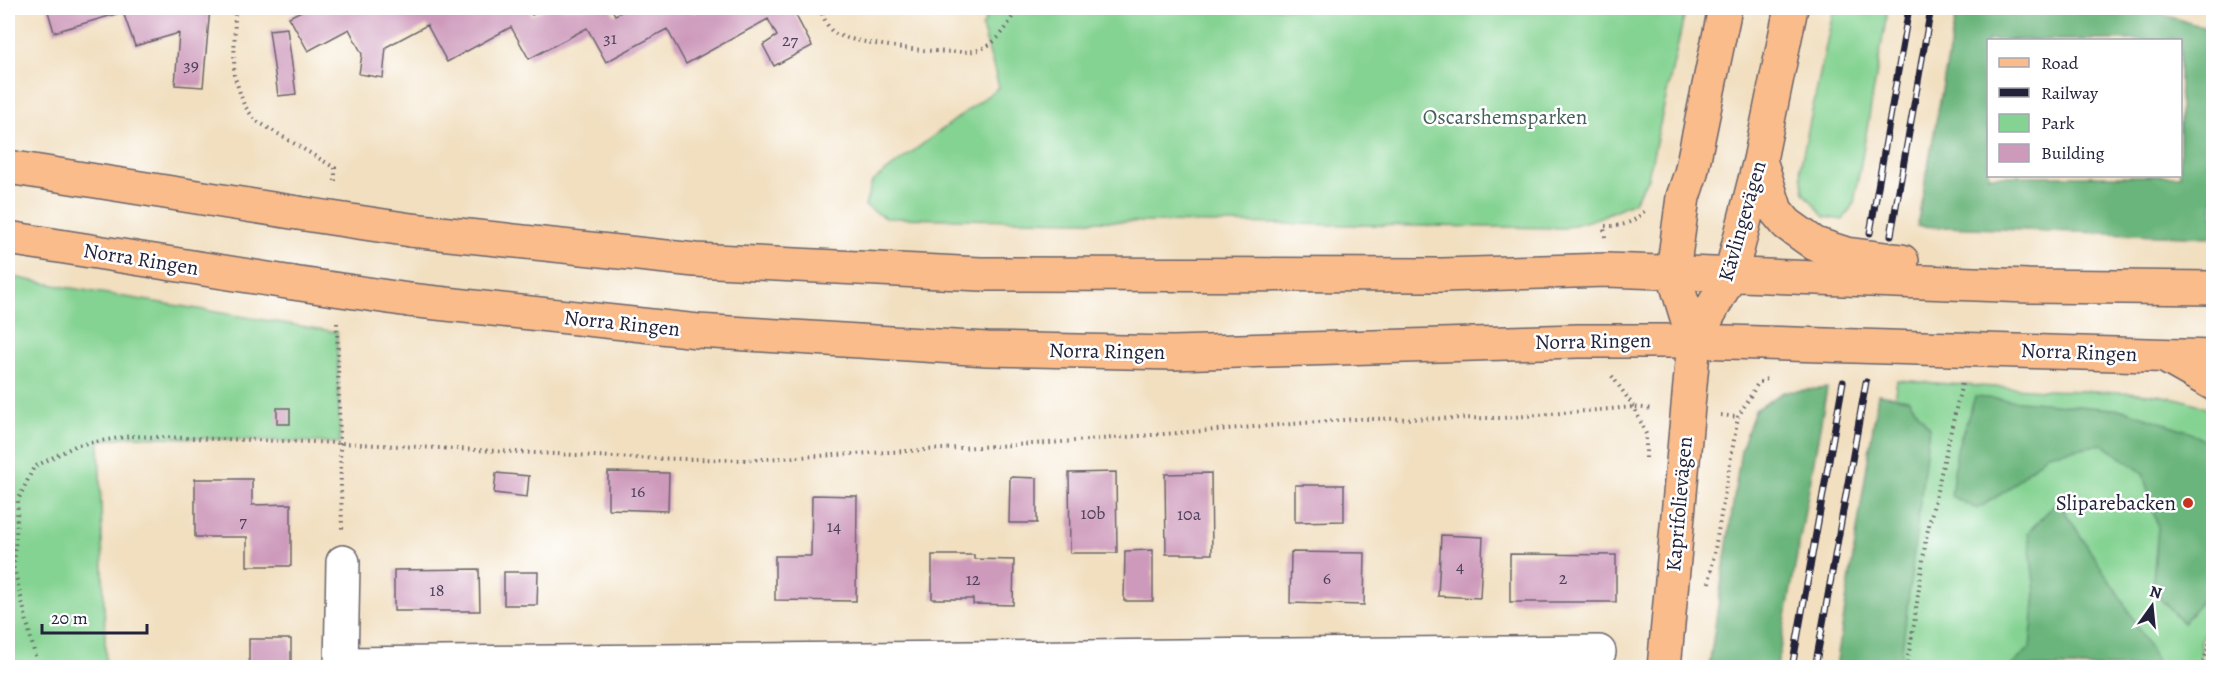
<svg xmlns="http://www.w3.org/2000/svg" width="2221" height="675" font-family="Alegreya,serif">
<style>
.green{fill:#84d392;stroke:#537a66;stroke-width:1.5}
.forest{fill:#6bb57c;stroke:#466c5c;stroke-width:1.5;fill-rule:evenodd}
.building{fill:#ce9abb}
.lines{fill:none;stroke-linecap:round;stroke-linejoin:round}
.minor-casing{stroke:#6a646a;stroke-width:36}
.major-casing{stroke:#6a646a;stroke-width:36}
.path{stroke:#6a646a;stroke-width:4;stroke-dasharray:1.5 4.5;stroke-linecap:butt}
.minor{stroke:#fff;stroke-width:33}
.major{stroke:#fabc8b;stroke-width:33}
.rail-casing{stroke:#22223b;stroke-width:7}
.rail{stroke:#fff;stroke-width:4.5;stroke-dasharray:14;stroke-linecap:butt}
.major-bridge-casing{stroke:#6a646a;stroke-width:36;stroke-linecap:butt}
.major-bridge{stroke:#fabc8b;stroke-width:33}
.poi-dot{fill:#c8321e;stroke:#fff;stroke-width:2}
.labels{text-anchor:middle;stroke-width:5;stroke-linejoin:round;paint-order:stroke}
.number-label{font-size:18px;fill:#4d405b}
.park-label{font-size:21px;fill:#446059;stroke:#fff}
.street-label{font-size:21px;fill:#22223b;stroke:#fff}
.poi-label{font-size:21px;fill:#22223b;stroke:#fff;text-anchor:end}
</style>
<rect width="100%" height="100%" fill="#fff"/>
<filter id="ink" filterUnits="userSpaceOnUse"><feTurbulence type="fractalNoise" baseFrequency=".0167" numOctaves="2"/><feDisplacementMap in="SourceGraphic" scale="12" xChannelSelector="R" yChannelSelector="G"/><feConvolveMatrix kernelMatrix="1 2 1 2 8 2 1 2 1" color-interpolation-filters="sRGB"/></filter>
<filter id="wash" filterUnits="userSpaceOnUse"><feTurbulence type="fractalNoise" baseFrequency=".008" numOctaves="4" result="noise"/><feDisplacementMap in="SourceGraphic" scale="24" xChannelSelector="R" yChannelSelector="G"/><feGaussianBlur stdDeviation="1.35" result="paint"/><feColorMatrix in="noise" values="0 0 0 0 0 0 0 0 0 0 0 0 0 0 0 0 0 1.4 0 .05"/><feComposite in="paint" operator="in"/></filter>
<g filter="url(#wash)">
<rect width="100%" height="100%" fill="#f1dfc0"/>
<path class="green" d="M 991,8 L 1686,8 L 1648,178 L 1634,202 L 1598,218 L 1564,228 L 885,218 L 865,206 L 872,182 L 999,87 L 982,27 Z
M 1834,8 L 1888,8 L 1854,203 L 1843,220 L 1825,217 L 1804,193 L 1800,168 Z
M 8,276 L 65,287 L 337,332 L 340,443 L 130,436 L 99,441 L 106,667 L 8,667 Z
M 1897,380 C 1946,384 1994,387 2043,390 C 2091,392 2173,387 2213,412 L 2214,605 L 2201,640 L 2201,667 L 1851,668 Z"/>
<path class="forest" d="M 1957,8 L 2142,8 L 2213,30 L 2213,237 L 1917,226 ZM 1988,40 L 2180,40 L 2180,176 L 1988,176 Z
M 1827,388 L 1777,667 L 1709,667 L 1741,450 L 1755,410 L 1783,392 Z
M 1878,394 L 1908,399 L 1929,427 L 1900,667 L 1836,667 Z
M 1975,397 L 2124,410 L 2191,432 L 2213,447 L 2213,587 L 2183,623 L 2152,590 L 2158,528 L 2143,473 L 2102,444 L 2047,454 L 2006,491 L 1977,509 L 1951,496 L 1957,449 Z
M 2058,501 L 2122,600 L 2156,659 L 2157,667 L 2010,667 L 2030,648 L 2035,592 L 2028,532 Z"/>
<g id="blocks">
<path class="building" d="M 47,8 L 122,8 L 123,12 L 54,32 Z
M 140,8 L 210,8 L 203,87 L 175,85 L 179,33 L 135,46 L 123,12 Z
M 307,8 L 448,8 L 452,15 L 466,8 L 528,8 L 532,15 L 546,8 L 611,8 L 615,15 L 629,8 L 690,8 L 693,13 L 704,8 L 792,8 L 812,46 L 774,66 L 763,45 L 777,36 L 768,19 L 686,64 L 667,29 L 606,62 L 587,28 L 529,59 L 511,27 L 447,62 L 427,25 L 386,47 L 383,78 L 359,74 L 362,54 L 349,29 L 308,51 L 289,17 Z
M 287,28 L 296,94 L 278,96 L 269,30 Z
M 277,408 L 290,408 L 290,424 L 277,424 Z
M 608,472 L 669,473 L 668,511 L 608,509 Z
M 1116,472 L 1117,553 L 1070,553 L 1069,473 Z
M 496,473 L 529,476 L 527,497 L 494,493 Z
M 1211,473 L 1212,554 L 1166,554 L 1165,474 Z
M 1010,477 L 1037,478 L 1037,523 L 1009,523 Z
M 195,479 L 252,479 L 252,505 L 291,504 L 291,566 L 247,566 L 247,537 L 195,537 Z
M 1295,485 L 1344,485 L 1344,521 L 1295,522 Z
M 812,495 L 857,496 L 856,601 L 775,600 L 775,556 L 811,556 Z
M 1441,535 L 1483,537 L 1480,598 L 1438,596 Z
M 1153,550 L 1153,601 L 1124,601 L 1125,551 Z
M 1291,552 L 1365,553 L 1364,605 L 1290,603 Z
M 1510,554 L 1616,555 L 1616,602 L 1510,602 Z
M 932,555 L 974,555 L 974,559 L 1014,560 L 1013,605 L 973,604 L 973,599 L 932,599 Z
M 479,569 L 480,611 L 394,611 L 394,570 Z
M 504,572 L 538,572 L 537,605 L 504,605 Z
M 249,639 L 291,639 L 291,668 L 249,668 Z"/>
</g>
</g>
<g filter="url(#ink)">
<use href="#blocks" fill-opacity="0" stroke="#6a646a" stroke-width="1.5"/>
<g class="lines">
<g class="minor-casing">
<path id="minor" d="M 341,664 L 1599,652
M 341,668 L 343,562"/>
</g>
<g class="major-casing">
<path id="major" d="M 1760,160 L 1776,211 L 1787,224 L 1815,244 L 1846,254 L 1902,261
M 8,167 L 298,213
M 411,230 L 695,260 L 981,274 L 1442,275 L 1607,270 L 2028,286 L 2214,288
M 8,238 L 293,283
M 409,300 L 698,331 L 987,349 L 1173,353 L 1579,341 L 1694,341 L 2214,357
M 1694,341 L 1731,274 L 1760,160 L 1791,8
M 2168,358 L 2214,384
M 1664,668 L 1694,341 L 1673,272 L 1683,197 L 1691,173 L 1725,8"/>
</g>
<path class="path" d="M 235,8 L 234,75 L 244,105 L 255,120 L 335,168 L 335,184
M 820,8 C 823,16 828,30 836,34 C 855,44 958,57 978,50 C 999,43 1008,26 1017,8
M 1605,237 L 1604,226 C 1621,227 1635,223 1646,209
M 337,323 L 342,529
M 1612,376 L 1634,407 L 1646,434 L 1646,461
M 1721,415 L 1738,417
M 1709,583 L 1738,417 L 1758,383 L 1767,379
M 38,668 L 14,568 L 18,500 L 34,467 L 77,445 L 130,436 L 340,443 L 634,458 L 746,460 L 1049,443 L 1356,419 L 1502,418 L 1634,407 L 1653,409
M 1906,668 L 1914,624 L 1926,538 L 1962,383
M 2202,668 L 2214,629"/>
<use href="#minor" class="minor"/>
<use href="#major" class="major"/>
<g class="rail-casing">
<path id="rail" d="M 1870,233 L 1909,8
M 1891,235 L 1931,8
M 1792,668 L 1843,382
M 1815,668 L 1866,382"/>
</g>
<use href="#rail" class="rail"/>
<g class="major-bridge-casing">
<path id="major-bridge" d="M 298,213 L 411,230
M 293,283 L 409,300"/>
</g>
<use href="#major-bridge" class="major-bridge"/>
</g>
</g>
<circle class="poi-dot" cx="2188" cy="503" r="6"/>
<g class="labels">
<g class="number-label">
<text x="610" y="44">31</text>
<text x="790" y="46">27</text>
<text x="191" y="71">39</text>
<text x="638" y="497">16</text>
<text x="1093" y="519">10b</text>
<text x="1189" y="520">10a</text>
<text x="243" y="527">7</text>
<text x="834" y="532">14</text>
<text x="1460" y="572">4</text>
<text x="1327" y="584">6</text>
<text x="1563" y="584">2</text>
<text x="973" y="585">12</text>
<text x="437" y="596">18</text>
</g>
<g class="park-label">
<text x="1505" y="124">Oscarshemsparken</text>
</g>
<g class="street-label">
<text transform="translate(1742 221) rotate(-74)" y="7">Kävlingevägen</text>
<text transform="translate(141 259) rotate(9)" y="7">Norra Ringen</text>
<text transform="translate(622 323) rotate(6)" y="7">Norra Ringen</text>
<text transform="translate(1593 341) rotate(-1)" y="7">Norra Ringen</text>
<text transform="translate(1107 351) rotate(1)" y="7">Norra Ringen</text>
<text transform="translate(2079 352) rotate(2)" y="7">Norra Ringen</text>
<text transform="translate(1679 504) rotate(-85)" y="7">Kaprifolievägen</text>
</g>
<g class="poi-label">
<text x="2176" y="510">Sliparebacken</text>
</g>
</g>
<rect width="2221" height="675" fill="none" stroke="#fff" stroke-width="30"/>
<rect x="1987" y="39" width="195" height="138" fill="#ffffff" stroke="#a7a7b1" stroke-width="1.5"/>
<rect x="1999" y="58" width="30" height="9" fill="#fabc8b" stroke="#a7a7b1" stroke-width="1.5"/>
<text x="2041" y="69" font-size="18" fill="#22223b">Road</text>
<rect x="1999" y="88" width="30" height="9" fill="#22223b" stroke="#a7a7b1" stroke-width="1.5"/>
<text x="2041" y="99" font-size="18" fill="#22223b">Railway</text>
<rect x="1999" y="114" width="30" height="18" fill="#84d392" stroke="#a7a7b1" stroke-width="1.5"/>
<text x="2041" y="129" font-size="18" fill="#22223b">Park</text>
<rect x="1999" y="144" width="30" height="18" fill="#ce9abb" stroke="#a7a7b1" stroke-width="1.5"/>
<text x="2041" y="159" font-size="18" fill="#22223b">Building</text>
<g transform="translate(2152 606) rotate(15)" stroke="#ffffff" stroke-width="4.5" paint-order="stroke">
<path d="M0-4.5L10 22L0 15L-10 22Z" fill="#22223b"/>
<text y="-9" font-size="16" font-weight="bold" text-anchor="middle" fill="#22223b">N</text>
</g>
<path d="M42 624v9h105v-9" fill="none" stroke="#22223b" stroke-width="3"/>
<text x="51" y="624" font-size="18" fill="#22223b" stroke="#ffffff" stroke-width="4.5" paint-order="stroke">20 m</text>
</svg>
